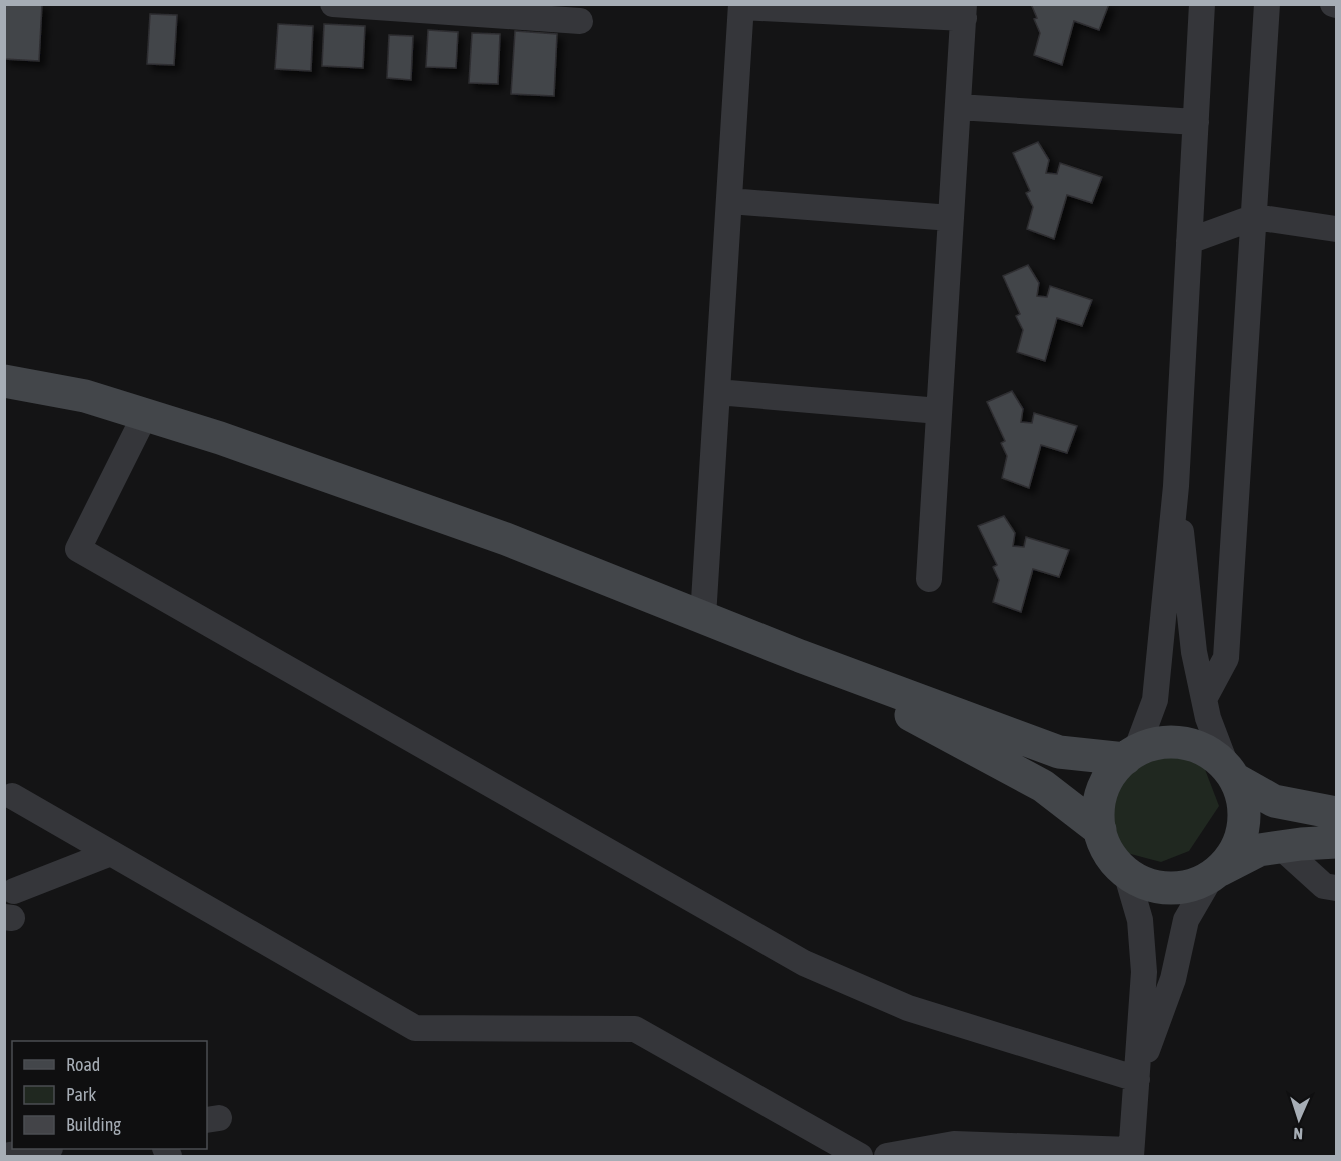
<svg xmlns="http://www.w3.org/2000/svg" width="1341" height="1161" font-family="'Asap Condensed',sans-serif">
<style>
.park{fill:#202820}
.building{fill:#434448;stroke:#2e2e31;stroke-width:1.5;filter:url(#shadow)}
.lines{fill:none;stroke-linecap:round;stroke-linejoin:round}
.street{stroke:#35363a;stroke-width:26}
.secondary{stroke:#43464a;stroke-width:33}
</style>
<defs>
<filter id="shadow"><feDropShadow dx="5.5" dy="5.5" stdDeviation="3" flood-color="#0009"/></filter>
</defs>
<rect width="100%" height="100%" fill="#141415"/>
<path class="park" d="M 1196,746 L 1219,806 L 1189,851 L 1161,862 L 1108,848 L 1098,807 L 1125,759 Z"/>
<path class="building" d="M 4,4 L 42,4 L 39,61 L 4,59 Z
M 1031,4 L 1109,4 L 1099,30 L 1074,21 L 1062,65 L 1034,55 L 1040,33 L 1034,19 L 1037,18 Z
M 150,14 L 177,15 L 174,65 L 147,64 Z
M 278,24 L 313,26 L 311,71 L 275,69 Z
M 324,24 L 365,26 L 363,68 L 322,66 Z
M 428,30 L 458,32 L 456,68 L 426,67 Z
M 515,31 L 557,34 L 554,96 L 511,94 Z
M 472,33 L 500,34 L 498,84 L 469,83 Z
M 389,35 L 413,36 L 411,80 L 387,78 Z
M 1038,142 L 1049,160 L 1046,173 L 1057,174 L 1060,163 L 1102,177 L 1092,203 L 1067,195 L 1054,239 L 1027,229 L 1033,207 L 1026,193 L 1030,191 L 1013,153 Z
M 1028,265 L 1039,283 L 1037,296 L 1047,297 L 1050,286 L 1092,300 L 1082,326 L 1057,318 L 1045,361 L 1017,352 L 1023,330 L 1016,316 L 1020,314 L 1003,276 Z
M 1012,391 L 1023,409 L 1021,422 L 1032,423 L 1034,413 L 1077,426 L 1067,453 L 1041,445 L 1029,488 L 1002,478 L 1007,456 L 1001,443 L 1005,441 L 987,402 Z
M 1004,516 L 1015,533 L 1013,546 L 1024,547 L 1026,537 L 1069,550 L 1059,577 L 1033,569 L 1021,612 L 993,602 L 999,580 L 993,567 L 997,565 L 978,526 Z"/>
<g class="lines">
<path class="street" d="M 333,4 L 580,21
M 1333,4 L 1336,5
M 741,7 L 964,18
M 958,107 L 1196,122
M 729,201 L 951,218
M 1189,241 L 1255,217 L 1336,229
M 717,392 L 939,411
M 145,415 L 78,549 L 804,963 L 908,1008 L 1137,1079
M 1181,532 L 1194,652 L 1208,718 L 1227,768
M 929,579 L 964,4
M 703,617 L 741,4
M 1204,699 L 1226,658 L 1267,4
M 1136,751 L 1155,700 L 1176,486 L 1202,4
M 12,796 L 415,1028 L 635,1029 L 860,1156
M 1281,847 L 1324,886 L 1336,888
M 1126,872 L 1140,920 L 1144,972 L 1131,1156
M 14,891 L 111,853
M 4,917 L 12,918
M 1147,1050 L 1173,979 L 1186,920 L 1211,877
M 206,1120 L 219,1118
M 165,1148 L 169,1156
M 4,1156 L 50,1148
M 887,1156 L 954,1144 L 1131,1150"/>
<path class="secondary" d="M 4,381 L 85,396 L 220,438 L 506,539 L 800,656 L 1059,752 L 1125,759
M 911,715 L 1043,786 L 1100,830
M1098 815a73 73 0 1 1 146 0a73 73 0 1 1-146 0Z
M 1235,779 L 1274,801 L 1336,813
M 1220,870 L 1259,850 L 1301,844 L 1336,842"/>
</g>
<rect width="1341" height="1161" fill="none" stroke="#a6adb5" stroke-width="12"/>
<rect x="12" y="1041" width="195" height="108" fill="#0f0f10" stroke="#4b4e52" stroke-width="1.5"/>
<rect x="24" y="1060" width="30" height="9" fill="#43464a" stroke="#4b4e52" stroke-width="1.5"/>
<text x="66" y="1071" font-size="18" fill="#a6adb5">Road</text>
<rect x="24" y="1086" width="30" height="18" fill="#202820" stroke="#4b4e52" stroke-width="1.5"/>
<text x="66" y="1101" font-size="18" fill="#a6adb5">Park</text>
<rect x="24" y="1116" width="30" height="18" fill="#434448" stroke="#4b4e52" stroke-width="1.5"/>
<text x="66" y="1131" font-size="18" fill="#a6adb5">Building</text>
<g transform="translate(1299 1119) rotate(183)" stroke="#0f0f10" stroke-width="4.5" paint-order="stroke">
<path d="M0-4.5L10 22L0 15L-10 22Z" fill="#a6adb5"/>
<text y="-9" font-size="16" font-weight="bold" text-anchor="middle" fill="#a6adb5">N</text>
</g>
</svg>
